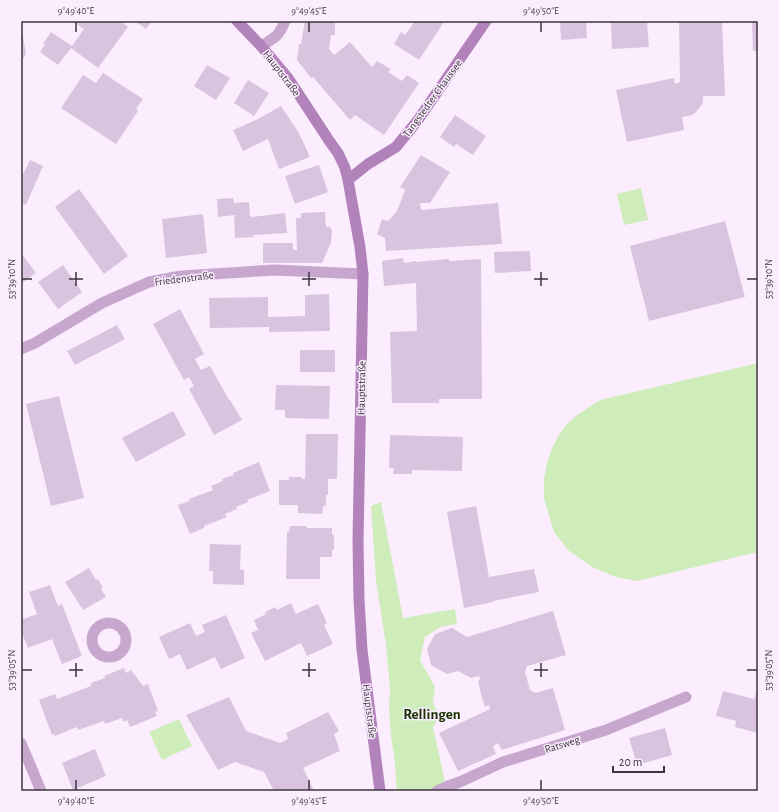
<svg xmlns="http://www.w3.org/2000/svg" width="779" height="812" font-family="'Alegreya Sans',sans-serif">
<style>
.green{fill:#ceedba}
.building{fill:#dac3de}
.lines{fill:none;stroke-linecap:round;stroke-linejoin:round}
.minor{stroke:#c8a7ce;stroke-width:11}
.secondary{stroke:#b282bb;stroke-width:11}
.ticks{fill:none;stroke:#3d343f;stroke-width:1.5}
.labels{text-anchor:middle;stroke-width:3;stroke-linejoin:round;paint-order:stroke}
.street-label{font-size:11px;fill:#3d343f;stroke:#fbedfe}
.district-label{font-size:15px;font-weight:bold;fill:#183201;stroke:#fbedfe}
.neatline{fill:none;stroke:#3d343f;stroke-width:1.5}
.ticks-label{font-size:10px;text-anchor:middle;fill:#3d343f}
</style>
<rect width="100%" height="100%" fill="#fbedfe"/>
<path class="green" d="M 641,188 L 648,220 L 624,225 L 617,194 Z
M 758,363 L 758,552 L 637,581 L 616,577 L 592,567 L 569,551 L 554,532 L 544,499 L 544,479 L 547,463 L 552,448 L 559,435 L 567,424 L 577,415 L 600,400 Z
M 381,502 L 403,618 L 455,609 L 457,624 L 440,627 L 425,637 L 420,660 L 435,687 L 433,703 L 437,712 L 438,719 L 433,727 L 446,787 L 437,791 L 397,791 L 394,755 L 391,737 L 389,708 L 390,690 L 386,645 L 376,581 L 371,506 Z
M 179,719 L 192,746 L 162,760 L 149,732 Z"/>
<path class="building" d="M 73,21 L 120,21 L 128,27 L 98,68 L 71,48 L 58,65 L 40,52 L 45,45 L 43,44 L 51,32 L 72,46 L 84,29 Z
M 135,21 L 152,21 L 146,29 Z
M 305,21 L 335,21 L 335,35 L 331,35 L 329,49 L 334,55 L 350,42 L 372,67 L 377,61 L 391,69 L 388,72 L 402,81 L 407,75 L 419,83 L 384,135 L 355,115 L 350,120 L 313,77 L 311,78 L 297,60 L 299,44 L 301,44 Z
M 415,21 L 444,22 L 419,60 L 394,44 L 401,32 L 405,35 Z
M 560,21 L 586,21 L 587,38 L 561,40 Z
M 611,21 L 647,21 L 649,47 L 612,49 Z
M 679,21 L 722,21 L 725,96 L 703,96 L 703,102 L 701,106 L 696,112 L 692,115 L 682,117 L 684,130 L 627,142 L 616,90 L 674,78 L 675,84 L 680,82 Z
M 752,21 L 758,21 L 758,51 L 753,51 Z
M 21,31 L 22,31 L 26,54 L 21,62 Z
M 207,65 L 230,78 L 216,100 L 194,86 Z
M 103,73 L 143,99 L 136,109 L 138,111 L 116,144 L 61,108 L 83,75 L 96,83 Z
M 248,80 L 269,93 L 254,116 L 234,103 Z
M 281,106 L 299,133 L 310,157 L 279,169 L 268,139 L 243,151 L 233,130 L 258,119 Z
M 455,115 L 486,136 L 473,155 L 456,144 L 454,147 L 440,137 Z
M 421,155 L 450,172 L 430,203 L 420,203 L 421,210 L 498,203 L 502,244 L 386,251 L 385,238 L 377,234 L 382,219 L 388,221 L 397,211 L 405,190 L 400,187 Z
M 30,160 L 43,166 L 26,205 L 21,203 L 21,178 Z
M 319,165 L 328,192 L 295,204 L 285,176 Z
M 79,189 L 128,256 L 104,274 L 55,207 Z
M 233,198 L 234,203 L 249,202 L 250,216 L 252,217 L 285,213 L 287,233 L 253,235 L 254,237 L 235,238 L 234,218 L 235,217 L 235,215 L 218,217 L 217,199 Z
M 325,212 L 326,227 L 330,227 L 332,231 L 331,243 L 322,263 L 263,263 L 263,243 L 293,243 L 293,250 L 297,250 L 296,218 L 301,218 L 301,213 Z
M 203,214 L 207,253 L 166,258 L 162,219 Z
M 725,221 L 745,297 L 649,321 L 630,246 Z
M 530,251 L 531,271 L 495,273 L 494,252 Z
M 21,253 L 36,273 L 21,284 Z
M 403,258 L 404,263 L 416,261 L 416,262 L 449,259 L 449,261 L 481,259 L 482,399 L 439,399 L 439,403 L 392,403 L 390,332 L 417,331 L 416,283 L 384,286 L 382,261 Z
M 63,265 L 82,292 L 58,309 L 38,282 Z
M 329,294 L 330,331 L 269,332 L 269,327 L 210,328 L 209,298 L 268,297 L 268,317 L 305,316 L 305,295 Z
M 180,309 L 204,354 L 195,359 L 201,370 L 210,366 L 229,400 L 230,400 L 242,420 L 214,435 L 189,389 L 194,386 L 189,377 L 184,380 L 153,324 Z
M 117,325 L 125,339 L 75,365 L 67,351 Z
M 300,350 L 335,350 L 335,372 L 300,372 Z
M 276,385 L 330,386 L 329,419 L 285,418 L 285,410 L 275,410 Z
M 59,396 L 84,498 L 51,506 L 26,404 Z
M 173,411 L 186,435 L 136,462 L 122,438 Z
M 306,434 L 338,434 L 337,479 L 328,479 L 328,495 L 326,495 L 326,506 L 323,506 L 322,514 L 298,513 L 298,505 L 279,505 L 279,480 L 289,480 L 289,477 L 302,477 L 302,479 L 305,479 Z
M 390,435 L 463,437 L 462,471 L 412,470 L 412,474 L 393,474 L 394,468 L 389,468 Z
M 259,462 L 270,491 L 247,500 L 248,502 L 236,507 L 237,509 L 225,514 L 227,517 L 204,526 L 204,528 L 190,534 L 178,505 L 190,501 L 189,499 L 213,490 L 211,486 L 223,481 L 222,479 L 234,475 L 233,473 Z
M 476,506 L 489,577 L 534,569 L 539,592 L 493,601 L 493,602 L 464,608 L 447,512 Z
M 290,526 L 307,526 L 307,528 L 332,528 L 332,535 L 334,535 L 334,550 L 332,550 L 332,557 L 320,557 L 320,579 L 286,579 L 287,532 L 289,532 Z
M 210,544 L 241,545 L 240,569 L 244,570 L 244,585 L 213,584 L 213,571 L 209,571 Z
M 89,568 L 96,580 L 98,579 L 103,588 L 101,589 L 106,597 L 83,610 L 65,582 Z
M 50,585 L 58,606 L 62,604 L 82,656 L 62,664 L 52,639 L 28,648 L 21,631 L 21,620 L 37,614 L 29,592 Z
M 291,603 L 296,614 L 318,604 L 327,623 L 324,625 L 333,644 L 307,656 L 301,643 L 265,661 L 251,633 L 258,630 L 254,620 L 266,614 L 265,612 L 275,607 L 277,610 Z
M 553,611 L 566,655 L 527,666 L 525,672 L 530,690 L 535,693 L 553,688 L 565,730 L 502,750 L 498,743 L 493,746 L 496,754 L 458,771 L 439,733 L 490,709 L 489,705 L 485,707 L 481,694 L 478,681 L 480,680 L 479,676 L 471,678 L 458,671 L 447,674 L 431,665 L 427,649 L 435,634 L 452,628 L 467,637 Z
M 226,615 L 245,658 L 221,669 L 215,657 L 187,670 L 180,654 L 169,659 L 159,637 L 190,623 L 196,636 L 205,632 L 202,625 Z
M 124,668 L 126,673 L 131,670 L 143,686 L 148,684 L 158,711 L 155,712 L 157,716 L 130,727 L 127,720 L 123,722 L 122,718 L 105,724 L 104,721 L 78,730 L 77,727 L 55,736 L 54,734 L 52,735 L 39,700 L 55,694 L 57,699 L 91,686 L 91,683 L 105,678 L 104,676 Z
M 758,687 L 758,733 L 735,727 L 736,721 L 716,716 L 723,691 L 754,699 Z
M 229,697 L 246,731 L 280,743 L 288,739 L 286,733 L 328,712 L 339,731 L 334,734 L 340,751 L 303,768 L 314,791 L 274,791 L 264,772 L 235,762 L 218,770 L 186,715 Z
M 665,728 L 672,755 L 637,765 L 629,738 Z
M 95,749 L 106,776 L 73,790 L 62,763 Z"/>
<g class="lines">
<path class="minor" d="M 261,46 C 275,38 279,36 285,21
M 21,349 L 35,343 L 102,303 L 149,282 L 181,276 L 274,270 L 363,274
M92 640a17 17 0 1 1 34 0a17 17 0 1 1-34 0Z
M 21,743 L 41,791
M 437,791 L 446,787 L 462,781 L 503,762 L 606,730 L 686,697"/>
<path class="secondary" d="M 237,21 L 261,46 L 288,78 L 330,142 L 338,153 L 345,168 L 348,180 L 360,247 L 363,274 L 358,541 L 359,599 L 362,650 L 380,791
M 348,180 L 368,164 L 396,147 L 418,120 L 486,21"/>
</g>
<path class="ticks" d="M 76,22 L 76,32M 309,22 L 309,32M 541,22 L 541,32M 76,272 L 76,286M 309,272 L 309,286M 541,272 L 541,286M 22,279 L 32,279M 69,279 L 83,279M 302,279 L 316,279M 534,279 L 548,279M 747,279 L 757,279M 76,663 L 76,677M 309,663 L 309,677M 541,663 L 541,677M 22,670 L 32,670M 69,670 L 83,670M 302,670 L 316,670M 534,670 L 548,670M 747,670 L 757,670M 76,780 L 76,790M 309,780 L 309,790M 541,780 L 541,790"/>
<g class="labels">
<g class="street-label">
<text transform="translate(282 73) rotate(53)" y="4">Hauptstraße</text>
<text transform="translate(432 98) rotate(-54)" y="4">Tangstedter Chaussee</text>
<text transform="translate(184 278) rotate(-7)" y="4">Friedenstraße</text>
<text transform="translate(361 388) rotate(-89)" y="4">Hauptstraße</text>
<text transform="translate(370 711) rotate(83)" y="4">Hauptstraße</text>
<text transform="translate(562 744) rotate(-17)" y="4">Ratsweg</text>
</g>
<g class="district-label">
<text x="432" y="719">Rellingen</text>
</g>
</g>
<rect width="779" height="812" fill="none" stroke="#fbedfe" stroke-width="44"/>
<path d="M613 766v6h51v-6" fill="none" stroke="#3d343f" stroke-width="2"/>
<text x="619" y="766" font-size="12" fill="#3d343f" stroke="#fbedfe" stroke-width="3" paint-order="stroke">20 m</text>
<rect x="22" y="22" width="735" height="768" class="neatline"/>
<g class="ticks-label">
<text x="76" y="14">9°49'40"E</text>
<text x="309" y="14">9°49'45"E</text>
<text x="541" y="14">9°49'50"E</text>
<text transform="translate(11 279) rotate(-90)" y="4">53°39'10"N</text>
<text transform="translate(768 279) rotate(-90)" y="4">53°39'10"N</text>
<text transform="translate(11 670) rotate(-90)" y="4">53°39'05"N</text>
<text transform="translate(768 670) rotate(-90)" y="4">53°39'05"N</text>
<text x="76" y="804">9°49'40"E</text>
<text x="309" y="804">9°49'45"E</text>
<text x="541" y="804">9°49'50"E</text>
</g>
</svg>
